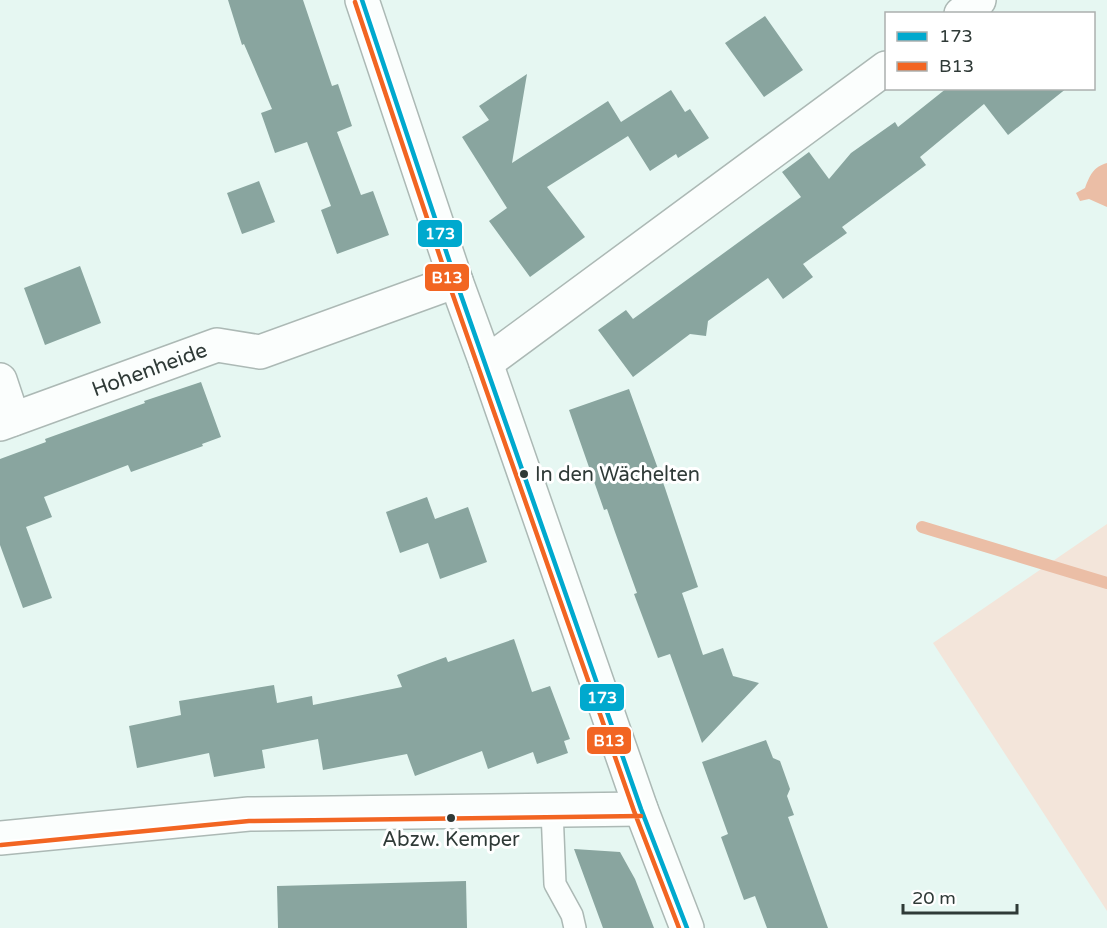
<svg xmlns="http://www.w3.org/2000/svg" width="1107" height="928" font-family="'Varela Round',sans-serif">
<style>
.green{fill:#f3e5da}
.water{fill:#ebbea6}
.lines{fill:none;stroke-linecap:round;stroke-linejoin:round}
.stream{stroke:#ebbea6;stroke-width:12}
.building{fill:#89a59f}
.lane-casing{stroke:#acb9b5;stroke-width:24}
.street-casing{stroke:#acb9b5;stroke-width:36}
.lane{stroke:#fbfefd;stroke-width:21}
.street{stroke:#fbfefd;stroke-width:33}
.bus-1-casing{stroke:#fff;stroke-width:9}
.bus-2-casing{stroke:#fff;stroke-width:9}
.bus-1{stroke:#00a9ce;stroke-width:4.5}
.bus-2{stroke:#f26522;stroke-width:4.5}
.bus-dot{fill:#2f3a37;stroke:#fff;stroke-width:2}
.labels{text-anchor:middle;stroke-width:6;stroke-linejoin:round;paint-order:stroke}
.bus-label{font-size:20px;fill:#2f3a37;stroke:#fff;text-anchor:start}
.street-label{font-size:21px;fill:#2f3a37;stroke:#fff}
.line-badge{stroke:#fff;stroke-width:2}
.badge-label{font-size:16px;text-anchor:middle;font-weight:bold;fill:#fff}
</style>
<rect width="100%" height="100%" fill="#e6f7f2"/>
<path class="green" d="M 1107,524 L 1107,911 L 933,643 Z"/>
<path class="water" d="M 1107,163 L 1107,207 L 1089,199 L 1080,201 L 1076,193 L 1085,188 C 1090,175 1093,167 1107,163 Z"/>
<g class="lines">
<path class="stream" d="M 922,527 L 1107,583"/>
</g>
<path class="building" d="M 228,0 L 303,0 L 332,86 L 338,84 L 352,126 L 337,132 L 361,195 L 373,191 L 389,235 L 337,254 L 321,210 L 331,206 L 307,142 L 275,153 L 261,113 L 272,109 L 244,44 L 242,45 Z
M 765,16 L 803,70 L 764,97 L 725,43 Z
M 527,74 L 512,163 L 608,101 L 621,122 L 671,90 L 685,112 L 690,109 L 709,138 L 678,158 L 676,154 L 650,171 L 628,136 L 547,187 L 585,237 L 530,277 L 489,221 L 507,208 L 462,137 L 489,120 L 479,106 Z
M 947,88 L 1067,88 L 1008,135 L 984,104 L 920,157 L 926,165 L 842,227 L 847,233 L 803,264 L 813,277 L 783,299 L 768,278 L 708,321 L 706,336 L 690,334 L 633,377 L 598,330 L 626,310 L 633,319 L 801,197 L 782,172 L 809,152 L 829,179 L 851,153 L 895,122 L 898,127 Z
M 259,181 L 275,222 L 242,234 L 227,193 Z
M 80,266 L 101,323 L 45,345 L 24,288 Z
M 201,382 L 221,437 L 202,444 L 203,446 L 131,472 L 128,465 L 44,497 L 52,517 L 26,527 L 52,598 L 23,608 L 0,545 L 0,459 L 46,442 L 45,439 L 145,403 L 144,401 Z
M 629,389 L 665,488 L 698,587 L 682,593 L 703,655 L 723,648 L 733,676 L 759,683 L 702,743 L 670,654 L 658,658 L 634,594 L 637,593 L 615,532 L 607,509 L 604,510 L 569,410 Z
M 427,497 L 435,519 L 468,507 L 487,562 L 440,579 L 428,543 L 400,553 L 386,512 Z
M 514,639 L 532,692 L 550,686 L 570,739 L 564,741 L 568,753 L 537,764 L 533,752 L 488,769 L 482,751 L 415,776 L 407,754 L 323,770 L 318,739 L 262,750 L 265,768 L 214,777 L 209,753 L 137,768 L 129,726 L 181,715 L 179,701 L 274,685 L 277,703 L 312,696 L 313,705 L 402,687 L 397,675 L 446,657 L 448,662 Z
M 766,740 L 773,758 L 780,761 L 790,789 L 787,796 L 794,815 L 788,817 L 828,928 L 767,928 L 755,896 L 744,900 L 721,837 L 728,834 L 702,762 Z
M 574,849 L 620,852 L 635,879 L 654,928 L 603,928 Z
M 466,881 L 467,928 L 278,928 L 277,886 Z"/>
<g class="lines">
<g class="lane-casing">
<path id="lane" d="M 552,810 L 555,884 L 572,915 L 575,928"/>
</g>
<g class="street-casing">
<g id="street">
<path d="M 362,0 L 456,281 L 486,363 L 641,809 L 687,928"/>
<path d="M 961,14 L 979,0"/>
<path d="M 486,363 L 886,68"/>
<path d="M 0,380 L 13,419"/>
<path id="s1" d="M 0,424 L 217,345 L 260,352 L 456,281"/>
<path d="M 0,838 L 249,814 L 641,809"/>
</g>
</g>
<use href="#lane" class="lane"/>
<use href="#street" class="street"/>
<g class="bus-1-casing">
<path id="bus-1" d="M 362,0 L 456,281 L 641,809 L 687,928"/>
</g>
<g class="bus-2-casing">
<path id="bus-2" d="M 355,2 L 449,284 L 634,811 L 679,928
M 1,845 L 249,821 L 641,816"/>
</g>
<use href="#bus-1" class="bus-1"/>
<use href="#bus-2" class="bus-2"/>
</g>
<g class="bus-dot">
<circle cx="524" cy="474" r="5"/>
<circle cx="451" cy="818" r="5"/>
</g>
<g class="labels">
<g class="bus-label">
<text x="535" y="481">In den Wächelten</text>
<text x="451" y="846" text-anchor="middle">Abzw. Kemper</text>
</g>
<g class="street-label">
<text dy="7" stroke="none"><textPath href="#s1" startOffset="159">Hohenheide</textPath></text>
</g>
</g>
<g class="line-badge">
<rect x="417" y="219" width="46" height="29" rx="6" fill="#00a9ce"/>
<rect x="424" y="263" width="46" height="29" rx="6" fill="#f26522"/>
<rect x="579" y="683" width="46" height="29" rx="6" fill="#00a9ce"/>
<rect x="586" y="726" width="46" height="29" rx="6" fill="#f26522"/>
</g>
<g class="badge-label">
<text x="440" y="239">173</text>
<text x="447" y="283">B13</text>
<text x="602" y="703">173</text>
<text x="609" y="746">B13</text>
</g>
<rect x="885" y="12" width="210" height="78" fill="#ffffff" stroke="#acb0af" stroke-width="1.5"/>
<rect x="897" y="32" width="30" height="9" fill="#00a9ce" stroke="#acb0af" stroke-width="1.5"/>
<text x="939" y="42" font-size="18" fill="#2f3a37">173</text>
<rect x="897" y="62" width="30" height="9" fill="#f26522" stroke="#acb0af" stroke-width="1.5"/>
<text x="939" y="72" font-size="18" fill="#2f3a37">B13</text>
<path d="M903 904v9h114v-9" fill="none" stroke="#2f3a37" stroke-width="3"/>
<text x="912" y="904" font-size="18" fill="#2f3a37" stroke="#ffffff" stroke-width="4.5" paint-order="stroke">20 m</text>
</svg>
